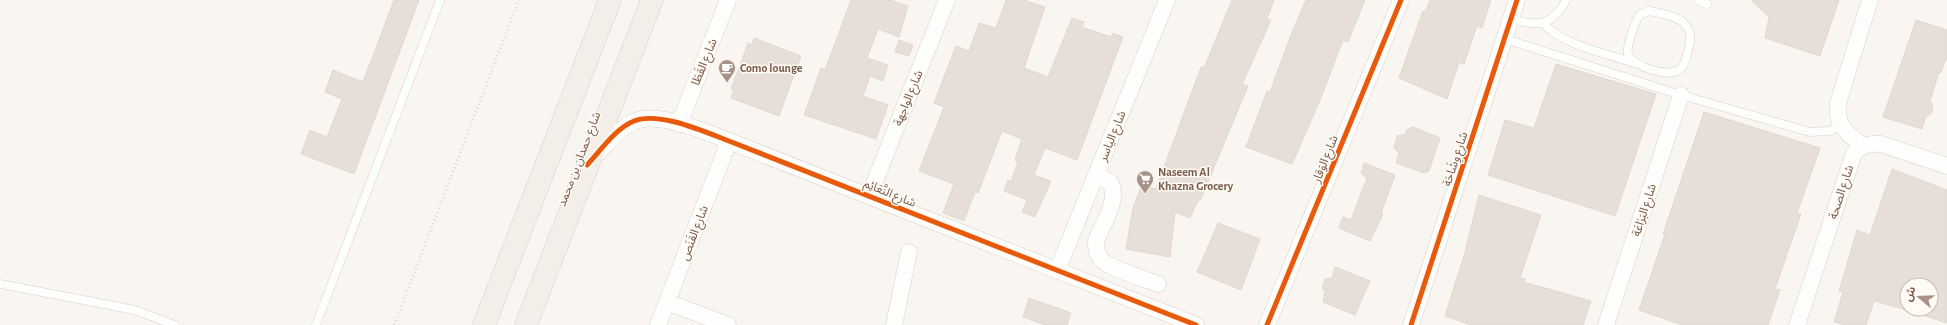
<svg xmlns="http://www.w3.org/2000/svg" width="1947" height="325" font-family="'Alegreya Sans','Noto Sans Arabic',sans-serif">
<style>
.building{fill:#e6ded7;stroke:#e2d8d2}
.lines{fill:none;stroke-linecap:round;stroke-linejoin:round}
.service-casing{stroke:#d7d1cb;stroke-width:9}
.minor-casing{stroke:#d7d1cb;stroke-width:17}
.primary-casing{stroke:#dad1cc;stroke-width:23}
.path{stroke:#dcd5d0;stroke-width:2.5;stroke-dasharray:1 3;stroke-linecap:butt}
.service{stroke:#fefefd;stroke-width:8}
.minor{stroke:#fefefd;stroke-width:16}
.primary{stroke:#f3eee8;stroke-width:22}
.cycleway-casing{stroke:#fffaf3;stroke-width:8}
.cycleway{stroke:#e8590c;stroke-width:5}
.labels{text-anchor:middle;stroke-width:3;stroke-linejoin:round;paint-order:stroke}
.street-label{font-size:12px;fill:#7a5c4d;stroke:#fffaf3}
.poi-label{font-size:12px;font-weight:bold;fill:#7a5c4d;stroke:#fffaf3;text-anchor:start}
</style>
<rect width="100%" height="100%" fill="#f9f5f0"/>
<path class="building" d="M 394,0 L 419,0 L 354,174 L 301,154 L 310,130 L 327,137 L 342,99 L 325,92 L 333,70 L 363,82 Z
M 851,0 L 890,0 L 908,6 L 899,37 L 878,29 L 867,58 L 888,65 L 883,81 L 870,76 L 863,96 L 888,105 L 876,139 L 804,115 L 821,68 L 825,70 Z
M 1006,0 L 1024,0 L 1045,7 L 1024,68 L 1048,77 L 1072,18 L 1084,22 L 1082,27 L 1111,37 L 1113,33 L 1123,37 L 1077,160 L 1045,148 L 1034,175 L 1051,181 L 1035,217 L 1022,212 L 1027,200 L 1004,191 L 1008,180 L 1011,181 L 1018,162 L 1015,160 L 1022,139 L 1002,131 L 978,193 L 975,192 L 964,221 L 943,213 L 954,184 L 919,171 L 944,107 L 934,103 L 956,46 L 969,51 L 979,23 L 996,28 Z
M 1232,0 L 1274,0 L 1267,19 L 1271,20 L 1242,84 L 1248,86 L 1200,201 L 1198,200 L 1190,218 L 1175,212 L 1170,257 L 1126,249 L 1133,208 L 1142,184 L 1156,189 L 1201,67 L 1204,68 Z
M 1306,0 L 1365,0 L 1348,42 L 1343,40 L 1320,100 L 1292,164 L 1246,147 L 1267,91 L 1270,92 L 1292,32 Z
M 1430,0 L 1491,0 L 1482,28 L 1477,26 L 1464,64 L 1459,62 L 1447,99 L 1399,78 L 1423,11 L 1425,12 Z
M 1751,0 L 1839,0 L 1820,56 L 1765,38 L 1769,17 Z
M 1916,20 L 1947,30 L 1947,60 L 1945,61 L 1941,73 L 1939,72 L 1930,101 L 1933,106 L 1931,114 L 1926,117 L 1922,129 L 1883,117 Z
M 754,38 L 801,56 L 779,116 L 731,98 L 734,90 L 731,89 L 742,60 L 748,43 L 752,45 Z
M 899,40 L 913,45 L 909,56 L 895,52 Z
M 1556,64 L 1656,94 L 1615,216 L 1488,175 L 1505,120 L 1534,128 Z
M 1704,112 L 1820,148 L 1797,213 L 1801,214 L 1775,289 L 1780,290 L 1768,325 L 1682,325 L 1639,310 L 1665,234 L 1663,234 Z
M 1413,127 L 1440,138 L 1429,171 L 1424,173 L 1396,163 L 1399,153 L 1394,148 L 1397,136 L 1404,135 L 1408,129 Z
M 1364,163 L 1395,175 L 1381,213 L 1383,214 L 1370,241 L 1339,228 L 1343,217 L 1351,220 L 1367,178 L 1361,173 Z
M 1892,169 L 1947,190 L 1947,323 L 1910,311 L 1910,309 L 1931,309 L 1931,285 L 1907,285 L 1907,310 L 1874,301 L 1866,325 L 1845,325 L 1834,322 L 1843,292 L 1839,291 L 1857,230 L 1870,235 Z
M 1479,195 L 1541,215 L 1520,278 L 1525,279 L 1524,282 L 1591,301 L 1583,325 L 1471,325 L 1445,316 L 1465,252 Z
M 1218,223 L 1260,239 L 1241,290 L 1197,272 Z
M 1335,267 L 1370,281 L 1355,315 L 1323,302 L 1325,291 L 1322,288 L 1325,279 L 1332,278 Z
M 1029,298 L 1071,313 L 1067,325 L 1045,325 L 1023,317 Z"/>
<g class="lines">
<g class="service-casing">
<path id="service" d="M 1698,0 L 1707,4
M 1650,11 C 1675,16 1698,21 1688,51 C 1686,58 1685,66 1679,70 C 1668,78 1632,66 1628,54 C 1626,47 1635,22 1639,16 C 1642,13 1646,12 1650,11 Z
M 1511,19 C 1537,27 1553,26 1566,0
M 1543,23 C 1560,44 1608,54 1634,63
M 1505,39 L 1681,95 L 1810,132 L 1829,131 L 1841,126
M 0,284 L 135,310 L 175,325
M 316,325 L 440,0"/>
</g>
<g class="minor-casing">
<path id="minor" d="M 679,124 L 728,0
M 1862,146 C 1846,131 1836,127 1838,103 L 1870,0
M 594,157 C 606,145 617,130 633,122 C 656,110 706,132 729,141 L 1196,325
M 1096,175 L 1110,182 C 1120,200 1103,223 1096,241 C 1096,247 1096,253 1101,259 C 1108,268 1145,279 1158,284
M 869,196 L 947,0
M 1057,271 L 1167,0
M 667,302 L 728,325
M 658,325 L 729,141
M 894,325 L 909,252
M 1267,325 L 1401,0
M 1411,325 L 1517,0
M 1606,325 L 1681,95
M 1797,325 L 1854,153 C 1863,145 1870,143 1881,144 L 1947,166"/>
</g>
<g class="primary-casing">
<path id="primary" d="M 484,325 L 610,0
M 526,325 L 652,0"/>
</g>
<path class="path" d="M 394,325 L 519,0"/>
<use href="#service" class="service"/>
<use href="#minor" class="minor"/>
<use href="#primary" class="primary"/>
<g class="cycleway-casing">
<path id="cycleway" d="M 587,165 C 601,150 616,128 634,121 C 659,111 705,132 729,141 L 1196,325
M 1267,325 L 1401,0
M 1411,325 L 1517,0"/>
</g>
<use href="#cycleway" class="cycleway"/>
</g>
<defs>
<g id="cafe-pin" transform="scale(0.9)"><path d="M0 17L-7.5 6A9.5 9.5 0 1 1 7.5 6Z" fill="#a69286" stroke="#fffaf3"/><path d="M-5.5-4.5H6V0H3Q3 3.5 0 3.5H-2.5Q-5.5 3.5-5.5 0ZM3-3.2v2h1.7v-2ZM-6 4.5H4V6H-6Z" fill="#fff"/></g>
<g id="supermarket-pin" transform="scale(0.9)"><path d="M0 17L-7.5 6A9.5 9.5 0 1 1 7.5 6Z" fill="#a69286" stroke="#fffaf3"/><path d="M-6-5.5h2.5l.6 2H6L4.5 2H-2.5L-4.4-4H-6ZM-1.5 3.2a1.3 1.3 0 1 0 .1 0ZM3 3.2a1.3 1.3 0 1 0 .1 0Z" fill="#fff"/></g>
</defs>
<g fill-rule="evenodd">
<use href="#cafe-pin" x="727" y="68"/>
<use href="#supermarket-pin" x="1145" y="179"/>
</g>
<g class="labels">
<g class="street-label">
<text transform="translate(704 62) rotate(-68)" y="4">شارع القَطَا</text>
<text transform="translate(908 98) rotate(-68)" y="4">شارع الواجهة</text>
<text transform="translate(1112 136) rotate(-68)" y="4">شارع الياسر</text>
<text transform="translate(579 159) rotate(-69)" y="4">شارع حمدان بن محمد</text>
<text transform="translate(1325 159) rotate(-68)" y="4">شارع الوَقار</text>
<text transform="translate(1455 159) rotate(-72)" y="4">شارع وِشَاحَة</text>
<text transform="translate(1841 192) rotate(-72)" y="4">شارع الصحة</text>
<text transform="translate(890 193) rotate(22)" y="4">شارع النَّعَائِم</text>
<text transform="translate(1644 210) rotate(-72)" y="4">شارع البَرَاعَة</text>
<text transform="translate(694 233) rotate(-69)" y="4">شارع القَنَص</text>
</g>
<g class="poi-label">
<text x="740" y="72">Como lounge</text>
<text x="1158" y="176">Naseem Al<tspan x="1158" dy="14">Khazna Grocery</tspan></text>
</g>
</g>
<g transform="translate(1919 297) rotate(289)"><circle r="19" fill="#fffaf3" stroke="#cabbb1"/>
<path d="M0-3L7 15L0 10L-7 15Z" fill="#a69286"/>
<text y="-6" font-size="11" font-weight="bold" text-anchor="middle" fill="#7a5c4d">ش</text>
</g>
</svg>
